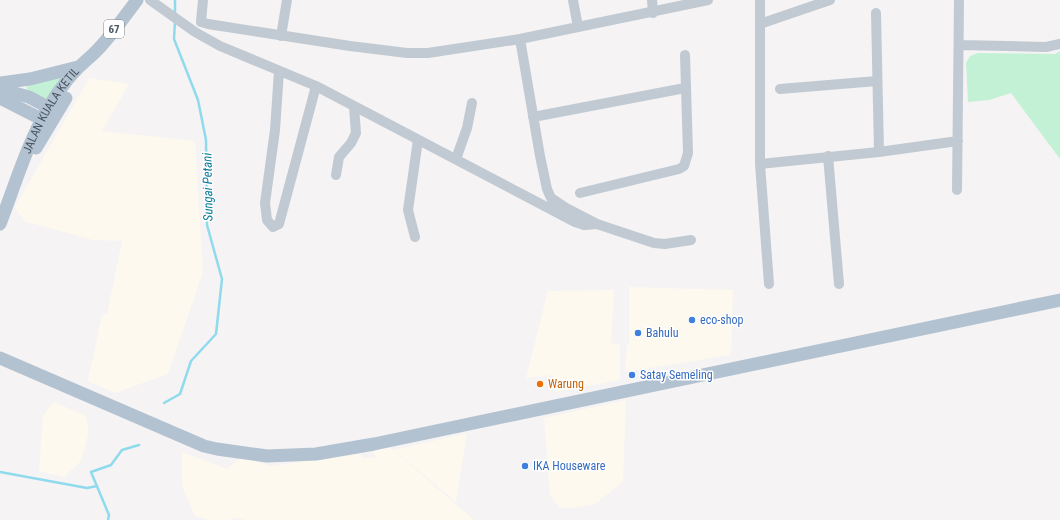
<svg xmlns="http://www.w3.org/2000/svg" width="1060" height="520" font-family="'Roboto Condensed',sans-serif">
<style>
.commercial{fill:#fdf9ef}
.green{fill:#c3f1d5}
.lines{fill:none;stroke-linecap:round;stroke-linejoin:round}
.stream{stroke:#90daee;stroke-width:2.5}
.minor{stroke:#c1cad2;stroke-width:10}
.major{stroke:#b3c2d1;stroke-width:13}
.shop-dot{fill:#3f7fe0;stroke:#fff;stroke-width:1.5}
.food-dot{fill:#e8710a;stroke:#fff;stroke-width:1.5}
.labels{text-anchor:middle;stroke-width:3;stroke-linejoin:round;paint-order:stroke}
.shield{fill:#fff;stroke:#808990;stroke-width:1}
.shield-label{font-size:11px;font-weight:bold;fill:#4a5661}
.street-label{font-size:12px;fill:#4a5661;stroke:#fff}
.shop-label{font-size:12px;fill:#366cbe;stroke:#fff;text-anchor:start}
.food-label{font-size:12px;fill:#c56008;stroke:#fff;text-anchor:start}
.water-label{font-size:13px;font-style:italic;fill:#0c7c9b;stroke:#fff}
</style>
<rect width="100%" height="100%" fill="#f5f3f3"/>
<path class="commercial" d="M 89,78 L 129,84 L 102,131 L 195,141 L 203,272 L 168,374 L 115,393 L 88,381 L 102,315 L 107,314 L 122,241 L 93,240 L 24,221 L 15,207 Z
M 629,287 L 733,290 L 731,355 L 625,372 L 627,344 L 629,344 Z
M 614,290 L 611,343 L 620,345 L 620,380 L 555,392 L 553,375 L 526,378 L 548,291 Z
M 626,400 L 623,482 L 595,504 L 573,508 L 559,508 L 550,495 L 544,418 Z
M 54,402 L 86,416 L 89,432 L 81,461 L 64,477 L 39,471 L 43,415 Z
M 467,433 L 456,502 L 394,450 Z
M 390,447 L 474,520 L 247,520 L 233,518 L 230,520 L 209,520 L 195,516 L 182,486 L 182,452 L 227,469 L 242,456 L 270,466 L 361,454 L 363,458 L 375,457 L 373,451 Z"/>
<path class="green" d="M 1060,51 L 1060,159 L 1011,93 L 989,100 L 968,102 L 966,63 L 970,56 L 978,53 L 1055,54 Z
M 66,73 L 47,99 L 31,94 L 26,88 L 30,83 Z"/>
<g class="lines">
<path class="stream" d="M 175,0 L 175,14
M 164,403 L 180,394 L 191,361 L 216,334 L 222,279 L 207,225 L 206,140 L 198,100 L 174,39 L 175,21
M 0,472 L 87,488 L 97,486
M 108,520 L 109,515 L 91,472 L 111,465 L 122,450 L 139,445"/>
<path class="minor" d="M 150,0 L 195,32 L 220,46 L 316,86 L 575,222 L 584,225 L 597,224
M 203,0 L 201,22 L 208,24 L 350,46 L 407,53 L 428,53 L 520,39 L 708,0
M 573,0 L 578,27
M 652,0 L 653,13
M 760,0 L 760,24
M 876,13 L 879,152
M 281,36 L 287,0
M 520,39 L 540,156 L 547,189 L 551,198 L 566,208 L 597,224 L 654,243 L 665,244 L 691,240
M 960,45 L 1046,47 L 1060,44
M 279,71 L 275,130 L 265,203 L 267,220 L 273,227 L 279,224 L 316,86
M 780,89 L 877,81
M 533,117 L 685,88
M 828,156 L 839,284
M 456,159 L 467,128 L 472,103
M 760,164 L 879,152 L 958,141
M 336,175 L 339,157 L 351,143 L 356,133 L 354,107
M 957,190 L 959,0
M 580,193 L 679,169 L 684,166 L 688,153 L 685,55
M 415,237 L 408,210 L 418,140
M 769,284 L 760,164 L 760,24 L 830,0"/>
<g class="major">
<path d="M 0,83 L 30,79 L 78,67"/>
<path d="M 0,89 L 29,97 L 55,111"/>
<path d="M 0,98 L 49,123"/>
<path d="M 36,148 L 66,98"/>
<path id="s1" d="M 0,224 C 15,185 27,144 48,108 C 59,89 74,70 90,57 C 106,44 124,17 137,0"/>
<path d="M 0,358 L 204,446 L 217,449 L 267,456 L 316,454 L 374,444 L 1060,300"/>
</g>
</g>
<g class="shop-dot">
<circle cx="692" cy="320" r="4"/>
<circle cx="638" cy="333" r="4"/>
<circle cx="632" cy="375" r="4"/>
<circle cx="525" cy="466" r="4"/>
</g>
<circle class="food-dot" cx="540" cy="384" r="4"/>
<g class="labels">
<rect class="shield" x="104" y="20" width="20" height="18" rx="3"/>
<g class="shield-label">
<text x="114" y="33">67</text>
</g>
<g class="street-label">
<text dy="4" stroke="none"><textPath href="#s1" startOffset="125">JALAN KUALA KETIL</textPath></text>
</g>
<g class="shop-label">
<text x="700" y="324">eco-shop</text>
<text x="646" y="337">Bahulu</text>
<text x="640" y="379">Satay Semeling</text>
<text x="533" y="470">IKA Houseware</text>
</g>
<g class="food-label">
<text x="548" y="388">Warung</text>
</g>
<g class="water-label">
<text transform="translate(207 187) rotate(-91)" y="5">Sungai Petani</text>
</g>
</g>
</svg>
